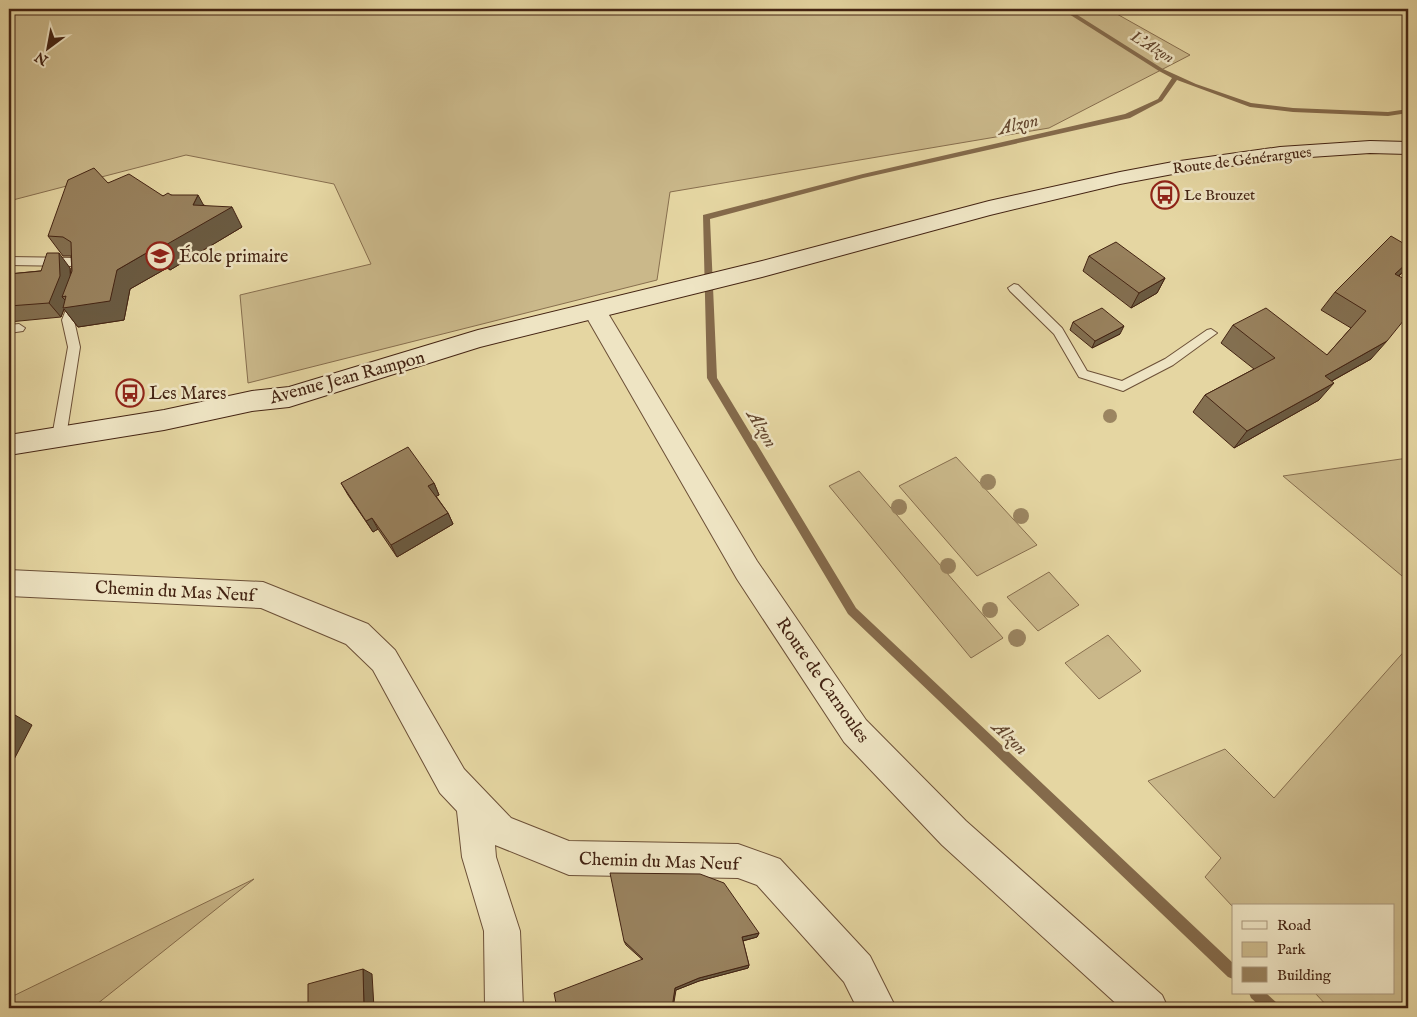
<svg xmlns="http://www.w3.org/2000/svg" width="1417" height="1017" font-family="'IM FELL English',serif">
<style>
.green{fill:#cab88a;stroke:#876e4e}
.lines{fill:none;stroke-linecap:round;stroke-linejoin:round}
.stream{fill:#846a4b;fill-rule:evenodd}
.service-casing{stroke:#6c5037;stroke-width:2}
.minor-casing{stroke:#6c5037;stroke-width:2}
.tertiary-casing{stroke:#6c5037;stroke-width:2}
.secondary-casing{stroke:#442413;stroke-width:2}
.service{fill:#eee4c3;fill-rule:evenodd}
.minor{fill:#eee4c3;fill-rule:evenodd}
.tertiary{fill:#eee4c3;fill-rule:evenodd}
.secondary{fill:#eee4c3;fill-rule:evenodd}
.tree{fill:#9b8561}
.wall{fill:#836f50;stroke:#442413}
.shaded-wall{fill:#6a5a41;stroke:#442413}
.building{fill:#98815d;stroke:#442413}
.labels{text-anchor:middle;stroke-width:5;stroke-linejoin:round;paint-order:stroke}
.far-street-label{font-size:15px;fill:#442413;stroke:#eee4c3}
.far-poi-label{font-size:15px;fill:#442413;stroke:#eee4c3;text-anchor:start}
.far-water-label{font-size:16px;font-style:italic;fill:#64472f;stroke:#eee4c3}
.poi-label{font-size:18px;fill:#442413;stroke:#eee4c3;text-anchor:start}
.street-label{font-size:18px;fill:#442413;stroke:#eee4c3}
.water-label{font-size:19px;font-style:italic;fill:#64472f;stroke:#eee4c3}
</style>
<rect width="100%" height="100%" fill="#e5d6a2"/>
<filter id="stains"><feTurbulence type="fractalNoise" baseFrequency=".004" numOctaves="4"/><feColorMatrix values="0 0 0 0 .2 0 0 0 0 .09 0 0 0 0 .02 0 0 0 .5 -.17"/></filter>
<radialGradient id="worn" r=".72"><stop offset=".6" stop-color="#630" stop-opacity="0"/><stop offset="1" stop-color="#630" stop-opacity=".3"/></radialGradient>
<path class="green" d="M 9,9 L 1108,9 L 1190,55 L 1049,128 L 670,192 L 657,280 L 248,383 L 240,295 L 371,264 L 334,184 L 186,155 L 9,201 Z
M 956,457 L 1037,545 L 977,576 L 899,486 Z
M 1408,458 L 1408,581 L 1283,476 Z
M 859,471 L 1003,638 L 971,658 L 829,486 Z
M 1049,572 L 1079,605 L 1038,631 L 1007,597 Z
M 1108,635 L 1141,671 L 1099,699 L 1065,663 Z
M 1408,647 L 1408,1008 L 1329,1008 L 1315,993 L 1393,993 L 1393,906 L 1233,907 L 1205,877 L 1221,858 L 1148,781 L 1225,749 L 1274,798 Z
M 254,879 L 92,1008 L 9,1008 L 9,998 Z"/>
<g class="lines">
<path class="stream" d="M 1061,9 L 1068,9 L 1163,69 L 1196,84 L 1251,103 L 1293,108 L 1388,112 L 1408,109 L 1408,113 L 1388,116 L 1293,112 L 1250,107 L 1177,80 L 1162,101 L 1130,118 L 863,178 L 710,219 L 717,378 L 856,608 L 1233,963 L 1233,979 L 1228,977 L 848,614 L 707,378 L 703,215 L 863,174 L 1125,114 L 1158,99 L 1172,78 L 1159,71 Z
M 1249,993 L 1266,993 L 1277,1003 L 1279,1008 L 1262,1008 L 1251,998 Z"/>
<g class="service-casing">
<path id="service" d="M 9,257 L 77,258 L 83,262 L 84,276 L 78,280 L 74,279 L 72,266 L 9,265 Z
M 1014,284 L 1018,285 L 1062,328 L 1087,371 L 1122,381 L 1165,359 L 1207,330 L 1211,329 L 1217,333 L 1173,365 L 1123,391 L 1079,377 L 1054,334 L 1010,291 L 1008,288 Z
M 76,295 L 82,299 L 74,320 L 80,347 L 66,437 L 64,441 L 54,441 L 52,437 L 68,347 L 62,320 L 70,299 Z
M 19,324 L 25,328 L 23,331 L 9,333 L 9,325 Z"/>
</g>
<g class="minor-casing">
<path id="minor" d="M 9,570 L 263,582 L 368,624 L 395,650 L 464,769 L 511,818 L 569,841 L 738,844 L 780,859 L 870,956 L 896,1008 L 857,1008 L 844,982 L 757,885 L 738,878 L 569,875 L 495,845 L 496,857 L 520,931 L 523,1008 L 485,1008 L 484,931 L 462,857 L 457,811 L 440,793 L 373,670 L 346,644 L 261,608 L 9,596 Z"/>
</g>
<g class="tertiary-casing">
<path id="tertiary" d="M 595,303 L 603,305 L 757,561 L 866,720 L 966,821 L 1162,995 L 1168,1008 L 1121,1008 L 942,845 L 844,742 L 737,579 L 583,311 L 587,305 Z"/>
</g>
<g class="secondary-casing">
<path id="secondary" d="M 1370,141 L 1408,142 L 1408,154 L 1370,153 L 1280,159 L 1173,174 L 1120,184 L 990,215 L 762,277 L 480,347 L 289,407 L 252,411 L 164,430 L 9,455 L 9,435 L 164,410 L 252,391 L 289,387 L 478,330 L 762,261 L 989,201 L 1120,172 L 1173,162 L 1280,147 Z"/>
</g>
<use href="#service" class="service"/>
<use href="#minor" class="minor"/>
<use href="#tertiary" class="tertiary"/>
<use href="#secondary" class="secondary"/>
</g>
<g class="tree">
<circle cx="1110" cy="416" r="7"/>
<circle cx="988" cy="482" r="8"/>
<circle cx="899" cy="507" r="8"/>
<circle cx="1021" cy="516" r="8"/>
<circle cx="948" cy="566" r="8"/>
<circle cx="990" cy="610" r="8"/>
<circle cx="1017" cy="638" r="9"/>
</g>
<path class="wall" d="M 108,183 L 163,196 L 171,195 L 204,205 L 242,227 L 170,270 L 167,268 L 130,289 L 124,320 L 78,327 L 64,309 L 61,317 L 9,322 L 9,274 L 70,268 L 71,276 L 72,271 L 71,256 L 63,256 L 48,236 Z
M 1089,256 L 1165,278 L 1157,293 L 1131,308 L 1083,271 Z
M 1405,270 L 1399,276 L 1371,359 L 1332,381 L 1319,400 L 1234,448 L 1193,412 L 1205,395 L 1254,369 L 1221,343 L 1233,325 L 1327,355 L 1351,328 L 1321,310 L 1335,292 Z
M 1073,322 L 1120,334 L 1092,348 L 1070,330 Z
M 341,483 L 434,483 L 439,495 L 436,496 L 448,513 L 453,524 L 397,557 L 378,529 L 373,532 L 348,495 Z
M 759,933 L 757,937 L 743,941 L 749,965 L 748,968 L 699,981 L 676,990 L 626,945 L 624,941 Z"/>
<path class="shaded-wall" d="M 198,195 L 209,215 L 232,207 L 242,227 L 170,270 L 157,250 L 193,205 Z
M 155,248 L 167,268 L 130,289 L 124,320 L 78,327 L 64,309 L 61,317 L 49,303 L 59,253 L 70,268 L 71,291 L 66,296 L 62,297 L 67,302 L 117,270 Z
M 1408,262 L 1408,267 L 1405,270 L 1380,292 L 1395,274 Z
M 1165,278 L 1157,293 L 1131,308 L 1139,293 Z
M 1124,326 L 1120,334 L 1092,348 L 1095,341 Z
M 1387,341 L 1371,359 L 1310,393 L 1325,376 Z
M 1334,383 L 1319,400 L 1234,448 L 1247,431 Z
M 434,483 L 439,495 L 433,498 L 428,486 Z
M 448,513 L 453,524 L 397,557 L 391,545 Z
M 372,518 L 378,529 L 373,532 L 366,521 Z
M 15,715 L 32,725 L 9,769 L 9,727 Z
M 759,933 L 757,937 L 742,941 L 742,937 Z
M 749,965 L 748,968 L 699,981 L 676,990 L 673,1008 L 671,1008 L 675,988 L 699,978 Z
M 363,969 L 372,974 L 374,1008 L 364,1008 Z"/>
<path class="building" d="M 94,168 L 108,183 L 129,174 L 163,196 L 168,193 L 171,195 L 198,195 L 193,205 L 232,207 L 157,250 L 155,248 L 117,270 L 110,301 L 63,308 L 66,296 L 62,297 L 72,271 L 71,242 L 63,237 L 48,236 L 68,180 Z
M 1391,236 L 1408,246 L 1408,262 L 1395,274 L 1408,281 L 1408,315 L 1387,341 L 1325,376 L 1334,383 L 1247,431 L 1205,395 L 1275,358 L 1233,325 L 1266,308 L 1327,355 L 1366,311 L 1335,292 Z
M 1116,242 L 1165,278 L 1139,293 L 1089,256 Z
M 47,253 L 59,253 L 60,276 L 49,303 L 9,306 L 9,274 L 41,271 Z
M 1102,308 L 1124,326 L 1095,341 L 1073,322 Z
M 408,447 L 434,483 L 428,486 L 448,513 L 391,545 L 372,518 L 366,521 L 341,483 Z
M 9,715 L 15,715 L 9,727 Z
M 610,873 L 700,874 L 724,883 L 759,933 L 742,937 L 749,965 L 699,978 L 675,988 L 672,1008 L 557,1008 L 554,993 L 643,959 L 624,941 Z
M 363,969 L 364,1008 L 308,1008 L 308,984 Z"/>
<defs>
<g id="bus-ring" transform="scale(1.4375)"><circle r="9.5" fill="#eee4c3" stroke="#8f2418" stroke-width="1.5"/><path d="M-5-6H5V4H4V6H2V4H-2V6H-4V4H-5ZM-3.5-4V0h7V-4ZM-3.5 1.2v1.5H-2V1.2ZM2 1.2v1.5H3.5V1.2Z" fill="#8f2418"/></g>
<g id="school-ring" transform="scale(1.4375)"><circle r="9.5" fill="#eee4c3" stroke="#8f2418" stroke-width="1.5"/><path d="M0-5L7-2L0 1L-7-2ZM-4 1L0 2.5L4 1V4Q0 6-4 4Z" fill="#8f2418"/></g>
</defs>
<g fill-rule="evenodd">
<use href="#bus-ring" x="1165" y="195"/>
<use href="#school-ring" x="160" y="256"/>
<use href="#bus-ring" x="130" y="393"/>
</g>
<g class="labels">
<g class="far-street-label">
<text transform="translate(1242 160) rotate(-7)" y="5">Route de Générargues</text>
</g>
<g class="far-poi-label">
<text x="1184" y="200">Le Brouzet</text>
</g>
<g class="far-water-label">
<text transform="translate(1153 46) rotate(31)" y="6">L'Alzon</text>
</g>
<g class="poi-label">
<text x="179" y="262">École primaire</text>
<text x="149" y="399">Les Mares</text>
</g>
<g class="street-label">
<text transform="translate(347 377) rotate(-15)" y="6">Avenue Jean Rampon</text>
<text transform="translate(175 591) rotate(3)" y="6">Chemin du Mas Neuf</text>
<text transform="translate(823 680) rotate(55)" y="6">Route de Carnoules</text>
<text transform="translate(659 861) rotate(2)" y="6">Chemin du Mas Neuf</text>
</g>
<g class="water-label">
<text transform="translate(1018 123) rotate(-13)" y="7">Alzon</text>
<text transform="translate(763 428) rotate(59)" y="7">Alzon</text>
<text transform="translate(1011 737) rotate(43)" y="7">Alzon</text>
</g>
</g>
<rect width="1417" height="1017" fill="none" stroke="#e5d6a2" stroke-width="30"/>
<rect x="10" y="10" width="1397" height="997" fill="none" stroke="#442413" stroke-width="2.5"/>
<rect x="15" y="15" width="1387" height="987" fill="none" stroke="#442413"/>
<rect x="1232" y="904" width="162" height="90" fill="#eee4c3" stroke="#aa977d"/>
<rect x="1242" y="921" width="25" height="8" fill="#eee4c3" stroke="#aa977d"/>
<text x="1277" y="930" font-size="15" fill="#442413">Road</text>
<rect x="1242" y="942" width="25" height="15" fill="#cab88a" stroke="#aa977d"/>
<text x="1277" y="954" font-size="15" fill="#442413">Park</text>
<rect x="1242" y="967" width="25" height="15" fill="#98815d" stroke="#aa977d"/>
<text x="1277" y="980" font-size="15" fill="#442413">Building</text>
<g transform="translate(48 48) rotate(212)" stroke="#eee4c3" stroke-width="4" paint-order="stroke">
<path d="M0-4L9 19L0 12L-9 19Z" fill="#442413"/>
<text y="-8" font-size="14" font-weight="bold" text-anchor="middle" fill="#442413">N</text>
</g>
<rect width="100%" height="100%" filter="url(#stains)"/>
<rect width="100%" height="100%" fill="url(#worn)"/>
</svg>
